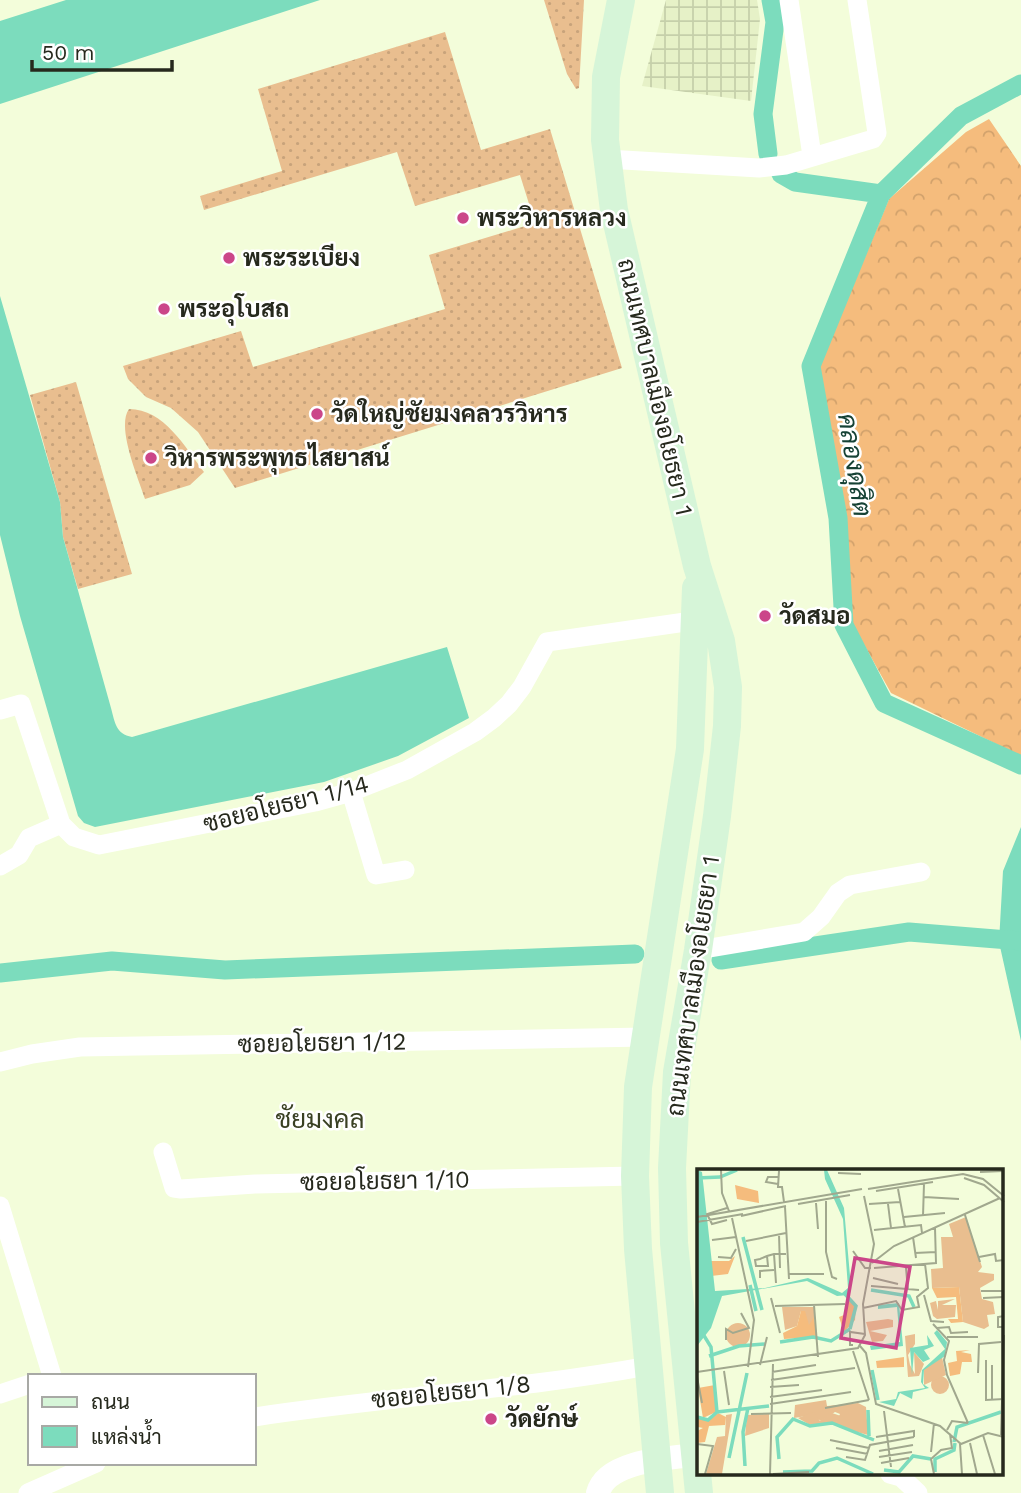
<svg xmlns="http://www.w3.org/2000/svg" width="1021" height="1493" font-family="'Work Sans',Sarabun,sans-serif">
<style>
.industrial{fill:url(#industrial-grid)}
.grass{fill:url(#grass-dots)}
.forest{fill:url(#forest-crowns)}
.water{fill:#7cdcbd}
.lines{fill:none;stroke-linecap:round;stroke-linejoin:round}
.canal{stroke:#7cdcbd;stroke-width:19}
.minor{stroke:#fff;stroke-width:19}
.tertiary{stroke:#fff;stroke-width:24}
.secondary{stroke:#d6f5d8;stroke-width:28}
.poi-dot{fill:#cb4689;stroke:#fff;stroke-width:2.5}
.labels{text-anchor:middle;stroke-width:5;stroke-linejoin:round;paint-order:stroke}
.poi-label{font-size:24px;font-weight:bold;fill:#26291d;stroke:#fff;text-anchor:start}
.street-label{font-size:24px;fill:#26291d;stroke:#fff}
.water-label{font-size:26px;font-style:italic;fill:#164235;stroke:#fff}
.neighbourhood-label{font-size:26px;fill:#3a4124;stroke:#fff}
.inset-river{fill:none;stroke:#7cdcbd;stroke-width:3.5}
.inset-road{fill:none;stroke:#a1a88e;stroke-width:2}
.view{fill:#cb4689;fill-opacity:0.15;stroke:#cb4689;stroke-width:3.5}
.inset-edge{fill:none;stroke:#26291d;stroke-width:3.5}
</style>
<defs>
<pattern id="industrial-grid" width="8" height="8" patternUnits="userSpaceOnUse" patternTransform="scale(1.75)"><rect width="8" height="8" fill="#e6f1c7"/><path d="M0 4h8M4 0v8" fill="none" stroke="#c5cfaa"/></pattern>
<pattern id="grass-dots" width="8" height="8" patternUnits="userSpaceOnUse" patternTransform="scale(1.75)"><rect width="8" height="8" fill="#e9be8f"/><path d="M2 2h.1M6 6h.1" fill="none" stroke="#c8a37b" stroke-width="1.8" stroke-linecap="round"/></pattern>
<pattern id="forest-crowns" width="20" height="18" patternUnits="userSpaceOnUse" patternTransform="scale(1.75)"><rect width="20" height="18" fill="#f5bc7d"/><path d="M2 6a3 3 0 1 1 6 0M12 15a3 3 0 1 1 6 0" fill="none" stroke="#d2a26c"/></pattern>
</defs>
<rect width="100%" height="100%" fill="#f3fdda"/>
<path class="industrial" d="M 666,0 L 757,0 L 760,19 L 751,101 L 642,86 Z"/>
<path class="grass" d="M 544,0 L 584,0 L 579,88 L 576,89 L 567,74 Z
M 445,32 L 481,150 L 550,129 L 622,368 L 235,488 L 198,432 L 171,408 L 146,397 L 128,379 L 123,366 L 241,331 L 253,367 L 445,309 L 429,255 L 535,223 L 520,175 L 415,206 L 397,152 L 204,210 L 200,196 L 282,171 L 258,89 Z
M 76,382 L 132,574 L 78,589 L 63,537 L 60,502 L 30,395 Z
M 129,409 C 164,409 185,447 204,472 L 190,485 L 145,499 C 138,477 116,427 129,409 Z"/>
<path class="forest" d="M 989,119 L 1021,166 L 1021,756 L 891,693 L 852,623 L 844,519 L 819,368 L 889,199 L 966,132 Z"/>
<path class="water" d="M 66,0 L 320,0 L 0,104 L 0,21 Z
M 0,296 L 60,502 L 63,537 L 111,708 C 115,723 116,734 132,737 L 447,647 L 469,718 L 398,756 L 324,782 L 95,827 L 84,823 L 78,816 L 20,616 L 0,535 Z
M 1021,827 L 1021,1041 L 999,942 L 1003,871 Z"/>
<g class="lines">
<path class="canal" d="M 1021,84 L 961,116 L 881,194 L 811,366 L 838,518 L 844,625 L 884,703 L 1021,765
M 768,154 L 763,114 L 775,22 L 771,0
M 781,174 L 795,182 L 881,194
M 721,960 L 909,932 L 1021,941
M 0,973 L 112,961 L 225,970 L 635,954"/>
<path class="minor" d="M 789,0 L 812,156
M 607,159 L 759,168 L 786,165 L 873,139 L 877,133 L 857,0
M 0,710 L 21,704 L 61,824 L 74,837 L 99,845 L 315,802 L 351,792 L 407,770 L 475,732 L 494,718 L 509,704 L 522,687 L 547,642 L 706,619
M 351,792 L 376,875 L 405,870
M 0,866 L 19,855 L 29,838 L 61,824
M 698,950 L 804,932 L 821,917 L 838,893 L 850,885 L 921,872
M 0,1062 L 32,1054 L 80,1047 L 645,1037
M 163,1152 L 174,1188 L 181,1189 L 255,1184 L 635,1176
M 0,1206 L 52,1376
M 0,1394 L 30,1384
M 254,1417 C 385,1397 518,1390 648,1366
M 890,1474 L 901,1477 L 918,1493
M 28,1493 L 96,1463"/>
<path class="tertiary" d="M 598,1493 C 606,1461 668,1458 695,1455"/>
<path class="secondary" d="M 621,0 L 606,77 L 605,140 L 614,210 L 697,566 L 721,641 L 728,687 L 727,726 L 717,816 L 698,950 L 677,1072 L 672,1168 L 674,1243 L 699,1493
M 660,1493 L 638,1249 L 635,1176 L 638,1087 L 690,749 L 696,588"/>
</g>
<g class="poi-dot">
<circle cx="463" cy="218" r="7"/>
<circle cx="229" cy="258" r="7"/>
<circle cx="164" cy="309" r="7"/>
<circle cx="317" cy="414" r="7"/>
<circle cx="151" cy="458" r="7"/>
<circle cx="765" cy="616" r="7"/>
<circle cx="491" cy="1419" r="7"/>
</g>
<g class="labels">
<g class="poi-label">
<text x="477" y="226">พระวิหารหลวง</text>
<text x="243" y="266">พระระเบียง</text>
<text x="178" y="317">พระอุโบสถ</text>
<text x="331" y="422">วัดใหญ่ชัยมงคลวรวิหาร</text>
<text x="165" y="466">วิหารพระพุทธไสยาสน์</text>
<text x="779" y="624">วัดสมอ</text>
<text x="505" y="1427">วัดยักษ์</text>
</g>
<g class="street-label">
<text transform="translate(655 387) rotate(77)" y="8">ถนนเทศบาลเมืองอโยธยา 1</text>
<text transform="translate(286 804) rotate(-14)" y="8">ซอยอโยธยา 1/14</text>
<text transform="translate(693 986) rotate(-82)" y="8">ถนนเทศบาลเมืองอโยธยา 1</text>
<text transform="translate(322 1043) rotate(-1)" y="8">ซอยอโยธยา 1/12</text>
<text transform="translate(385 1181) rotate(-1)" y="8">ซอยอโยธยา 1/10</text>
<text transform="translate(451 1392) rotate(-6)" y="8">ซอยอโยธยา 1/8</text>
</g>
<g class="water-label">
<text transform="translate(855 465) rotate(81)" y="9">คลองดุสิต</text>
</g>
<g class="neighbourhood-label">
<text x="320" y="1128">ชัยมงคล</text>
</g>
</g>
<g transform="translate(697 1169)">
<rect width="306" height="306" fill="#f3fdda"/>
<path d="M 258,130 L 245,136 L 259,136 L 258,148 L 240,150 L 236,147 L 233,134 L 239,132 L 241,141 L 241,132 ZM 85,138 L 117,138 L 117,154 L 112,157 L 104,142 L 100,157 L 88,161 ZM 191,150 L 196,151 L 196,158 L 173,162 L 190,166 L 186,172 L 175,173 L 169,153 ZM29 166a12 12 0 1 1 24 0a12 12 0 1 1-24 0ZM 218,165 L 218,175 L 211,186 L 213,196 L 218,205 L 217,183 L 227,195 L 222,207 L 211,208 L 208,167 ZM234 216a9 9 0 1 1 18 0a9 9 0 1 1-18 0ZM 129,231 L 130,237 L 161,234 L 169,238 L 171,266 L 142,258 L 138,255 L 143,245 L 138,243 L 124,252 L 115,246 L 97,249 L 98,236 ZM 35,245 L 25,305 L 9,305 L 20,268 L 28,267 L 29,246 ZM 72,245 L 72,259 L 48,267 L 50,246 Z" fill="#e9be8f"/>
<path d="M 38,16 L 61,22 L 62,34 L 40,30 ZM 38,87 L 31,105 L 14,107 L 14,92 L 32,92 ZM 262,118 L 266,153 L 254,154 L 251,150 L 261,150 L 259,128 L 240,129 L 235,119 ZM 150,128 L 159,137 L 158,151 L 147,163 L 142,148 L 147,146 ZM 104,142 L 108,142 L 112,156 L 117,148 L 120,168 L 87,170 L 86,164 L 100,157 ZM 273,181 L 264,183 L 274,185 L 275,193 L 265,193 L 263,205 L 253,207 L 251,194 L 260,192 L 259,182 ZM 207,188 L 207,198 L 180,199 L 179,192 ZM 18,216 L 19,243 L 6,249 L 1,219 ZM 21,244 L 29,248 L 28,256 L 12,257 L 8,273 L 0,274 L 0,262 L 6,259 L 1,258 L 0,249 L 11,251 Z" fill="#f5bc7d"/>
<path d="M 245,188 L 249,206 L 227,216 L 227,200 ZM 117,243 L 123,252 L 135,244 L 144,247 L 138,255 L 113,256 L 101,249 Z" fill="#e9be8f"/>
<path d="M 269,48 L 285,98 L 281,103 L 297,105 L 297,111 L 283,119 L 285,130 L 296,133 L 298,145 L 290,146 L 292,157 L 287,160 L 266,153 L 262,118 L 235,119 L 234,100 L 246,99 L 244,68 L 256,68 L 252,55 Z" fill="#e9be8f"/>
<path d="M 0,1 L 5,3 L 18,122 L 68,119 L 111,109 L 145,124 L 151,119 L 146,50 L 128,10 L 127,1 L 130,1 L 147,39 L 154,118 L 151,126 L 140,127 L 110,112 L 25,127 L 14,159 L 0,177 ZM 202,134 L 206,177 L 174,181 L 173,177 L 203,173 L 200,138 L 181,140 L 181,136 ZM 240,161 L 250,173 L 248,187 L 227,201 L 226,215 L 232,219 L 216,223 L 215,230 L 203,224 L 197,237 L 182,233 L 199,230 L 201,223 L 228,219 L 224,213 L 225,201 L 248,180 L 237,164 ZM 230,166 L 237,177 L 227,181 L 233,190 L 226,193 L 217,183 L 215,206 L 213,179 L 231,176 Z" fill="#7cdcbd"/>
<path class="inset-river" d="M 0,9 L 23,8 L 40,1M 46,68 L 65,141M 53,116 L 59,142M 174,121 L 212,127 L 217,138M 148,125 L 159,137 L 153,160M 6,165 L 14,178 L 20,243M 83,173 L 116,168 L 134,172 L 153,160M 12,187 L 42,177 L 68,175M 175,201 L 181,231M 171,241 L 172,267M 20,243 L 72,237M 0,248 L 11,251 L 20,243M 257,273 L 260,258 L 304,243M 32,289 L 50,204M 82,290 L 80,268 L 96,250 L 113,257 L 135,254 L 177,271M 48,297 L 46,263 L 51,239M 187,301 L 202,303 L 216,287 L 234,290M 86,303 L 115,302 L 122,294 L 140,289 L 176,305M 238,303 L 238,290 L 257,281 L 258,274"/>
<path class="inset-road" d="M 24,1 L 25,24 L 32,42M 82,2 L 81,18 L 85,18 L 87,33M 283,3 L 306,2M 141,4 L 164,5M 267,9 L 287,16 L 307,33M 81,15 L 69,13 L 71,8 L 81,8M 171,20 L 266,5 L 286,10 L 307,27M 201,20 L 208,58M 179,22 L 236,13M 227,28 L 262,30M 129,32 L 129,83 L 135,108 L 140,110M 119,34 L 121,60M 101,35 L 153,26M 172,35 L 203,33M 191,35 L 194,59M 88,38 L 92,110M 268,46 L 283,93M 44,47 L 89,37M 226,47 L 227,15M 0,48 L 165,20M 207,48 L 248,44M 35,49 L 57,151 L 51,198M 30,51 L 15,55 L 10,45 L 30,39M 0,53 L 46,45M 177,61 L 224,56 L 225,64M 82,65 L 83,99M 216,68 L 219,89M 15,71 L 39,68M 49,72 L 89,64M 156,82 L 168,99 L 174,99M 218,84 L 239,83M 77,85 L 79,114M 70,87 L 71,97 L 59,97 L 58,91 L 63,90 L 70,87 L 77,85 L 89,85M 21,88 L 34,89 L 39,80M 282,88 L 298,85 L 299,92 L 307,91M 175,94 L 197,77 L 303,29M 177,99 L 239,94 L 238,59M 209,99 L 211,121M 91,105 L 127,105M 63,109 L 63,102 L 77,101M 176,109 L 201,115M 174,117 L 222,121M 284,122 L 307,122M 227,126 L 234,152 L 247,153M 74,129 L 83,164M 286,129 L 307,128M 117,136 L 121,188M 78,137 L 148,135M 166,139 L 199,132 L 205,141 L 222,138 L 220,128 L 231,119 L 228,95M 307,147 L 301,148 L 301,158 L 307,158M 236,155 L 252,172 L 247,191 L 250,206 L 271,254M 240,159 L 252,158 L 254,164 L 271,163M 250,168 L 281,168M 29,171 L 29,160 L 36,164 L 52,159 L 44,144M 156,176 L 153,176 L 153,163 L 168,165M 163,177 L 169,184 L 179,235 L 243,257 L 264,275 L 291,264 L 307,268M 156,182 L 172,231M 289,191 L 289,231 L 307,230M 63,196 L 70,168M 295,196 L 295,231M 27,202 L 32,236M 0,203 L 161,179 L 168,166 L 166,135 L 177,75 L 167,27M 75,203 L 119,196M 281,204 L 282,175 L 304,173M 0,208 L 5,234M 74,211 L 158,199M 73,218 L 102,216M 73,228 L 125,221M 73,235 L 154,223M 128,239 L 172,231M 187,242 L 194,298M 54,245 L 94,244M 250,261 L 255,252 L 271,254M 286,266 L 298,305M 304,266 L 307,166M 179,268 L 217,262 L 217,268M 133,271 L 172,279M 273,274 L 280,305M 0,275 L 16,277 L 8,305M 263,275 L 265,305M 139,279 L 171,285M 182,282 L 216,276M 234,283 L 237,254M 149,288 L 168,291 L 173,276 L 217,268M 182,288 L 215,283M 184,294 L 212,289M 73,305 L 76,195M 76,305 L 112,303M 237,305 L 234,290 L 244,281 L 255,279 L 253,265"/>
<path class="view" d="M 158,89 L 213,98 L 199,179 L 144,169 Z"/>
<rect width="306" height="306" class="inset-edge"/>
</g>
<rect x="28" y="1374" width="228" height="91" fill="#ffffff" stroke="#a8a9a5" stroke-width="2"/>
<rect x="42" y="1397" width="35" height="10" fill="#d6f5d8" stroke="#a8a9a5" stroke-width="2"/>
<text x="91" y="1409" font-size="21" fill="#26291d">ถนน</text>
<rect x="42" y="1426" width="35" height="21" fill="#7cdcbd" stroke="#a8a9a5" stroke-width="2"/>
<text x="91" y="1444" font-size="21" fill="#26291d">แหล่งน้ำ</text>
<path d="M32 60v10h140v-10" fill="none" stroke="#26291d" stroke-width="3.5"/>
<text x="42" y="60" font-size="21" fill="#26291d" stroke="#ffffff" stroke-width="5" paint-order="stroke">50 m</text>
</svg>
